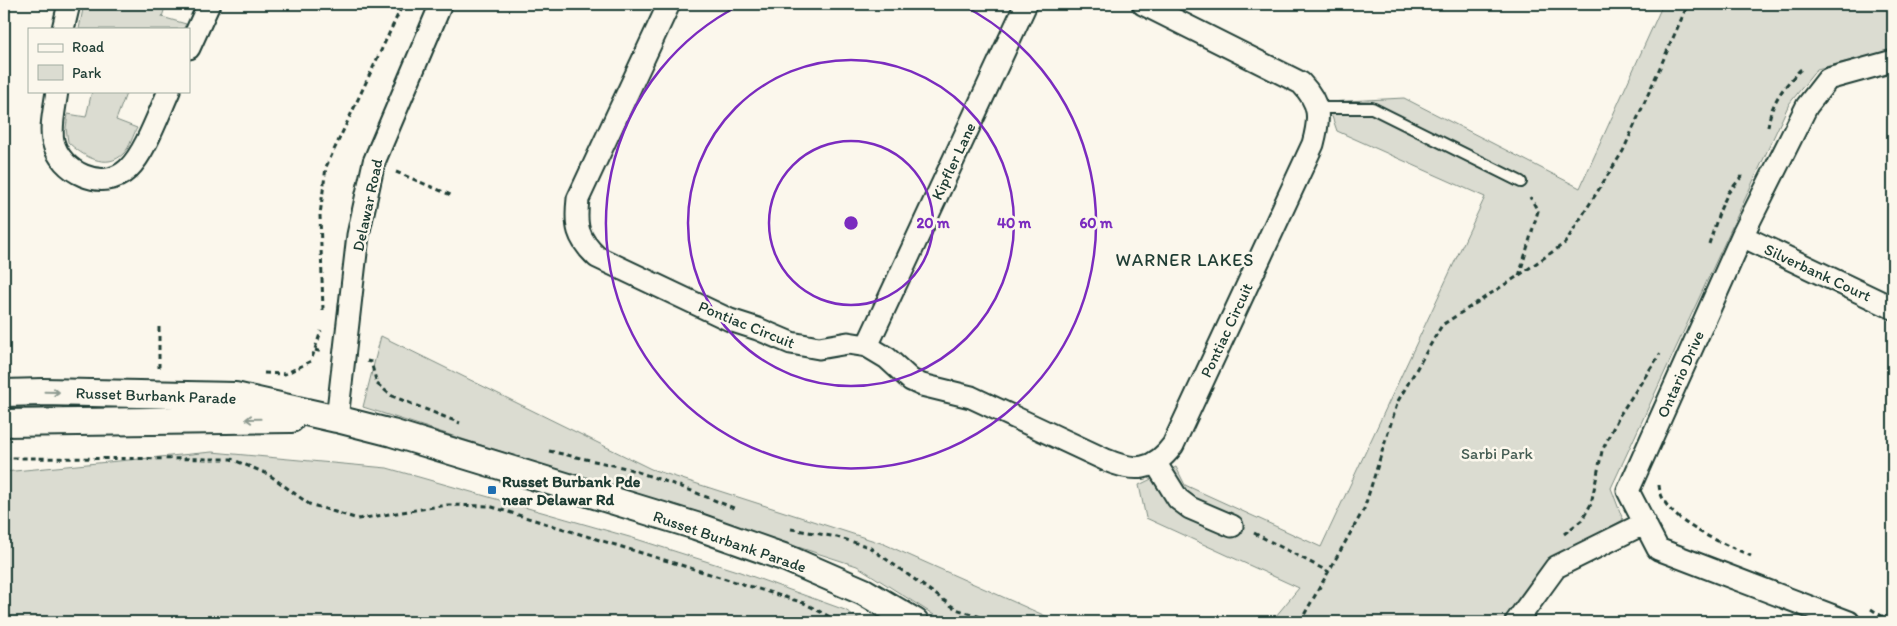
<svg xmlns="http://www.w3.org/2000/svg" width="1897" height="626" font-family="Itim,sans-serif">
<style>
.green{fill:#dbdcd1;stroke:#7d8c82}
.lines{fill:none;stroke-linecap:round;stroke-linejoin:round}
.service-casing{stroke:#1f3d34;stroke-width:14}
.minor-casing{stroke:#1f3d34;stroke-width:25}
.tertiary-casing{stroke:#1f3d34;stroke-width:30}
.path{stroke:#1f3d34;stroke-width:3;stroke-dasharray:5 4;stroke-linecap:butt}
.service{stroke:#fbf7ec;stroke-width:10}
.minor{stroke:#fbf7ec;stroke-width:21}
.tertiary{stroke:#fbf7ec;stroke-width:26}
.oneway{stroke:#8d9a90}
.ring{fill:none;stroke:#7b2cbf;stroke-width:2.5}
.poi-dot{fill:#1f6fb2;stroke:#fbf7ec;stroke-width:2}
.labels{text-anchor:middle;stroke-width:5;stroke-linejoin:round;paint-order:stroke}
.street-label{font-size:16px;fill:#1f3d34;stroke:#fbf7ec}
.park-label{font-size:16px;fill:#455d53;stroke:#fbf7ec}
.poi-label{font-size:16px;font-weight:bold;fill:#1f3d34;stroke:#fbf7ec;text-anchor:start}
.neighbourhood-label{font-size:18px;letter-spacing:1px;fill:#1f3d34;stroke:#fbf7ec}
.centre{fill:#7b2cbf;stroke:#fbf7ec;stroke-width:2.5}
.ring-label{font-size:15px;text-anchor:middle;font-weight:bold;fill:#7b2cbf;stroke:#fbf7ec;stroke-width:5;stroke-linejoin:round;paint-order:stroke}
</style>
<rect width="100%" height="100%" fill="#fbf7ec"/>
<filter id="ink" filterUnits="userSpaceOnUse"><feTurbulence type="fractalNoise" baseFrequency=".02" numOctaves="2"/><feDisplacementMap in="SourceGraphic" scale="10" xChannelSelector="R" yChannelSelector="G"/><feConvolveMatrix kernelMatrix="1 2 1 2 8 2 1 2 1" color-interpolation-filters="sRGB"/></filter>
<g filter="url(#ink)">
<path class="green" d="M 84,4 L 166,4 L 162,17 L 186,24 L 183,29 L 79,29 Z
M 1663,4 L 1893,4 L 1893,50 L 1817,69 L 1789,104 L 1611,488 L 1623,520 L 1551,559 L 1503,622 L 1271,622 L 1299,588 L 1146,518 L 1139,485 L 1176,467 L 1185,485 L 1321,547 L 1485,197 L 1337,131 L 1327,102 L 1404,98 L 1580,188 Z
M 92,91 L 127,91 L 116,120 L 137,128 C 133,135 130,147 124,153 C 107,171 82,156 68,142 L 66,128 L 68,114 L 86,117 Z
M 381,336 L 651,469 L 884,544 L 1059,622 L 945,622 L 857,566 L 363,407 Z
M 212,452 L 387,468 L 633,538 L 740,572 L 845,610 L 865,622 L 4,622 L 4,472 Z"/>
<g class="lines">
<g class="service-casing">
<path id="service" d="M 1318,108 L 1372,108 L 1521,182"/>
</g>
<g class="minor-casing">
<path id="minor" d="M 669,4 L 578,199 C 575,226 577,238 597,257 L 730,320 L 758,329 L 791,343 L 819,348 L 848,343 L 867,346 L 887,358 L 911,380 L 922,385 L 971,397 L 1106,460 C 1134,472 1153,472 1173,445 L 1313,144 C 1320,118 1321,104 1301,83 L 1143,4
M 63,29 L 69,4
M 189,48 L 209,4
M 57,91 C 55,107 50,126 53,141 C 60,172 103,193 128,169 C 145,153 159,113 169,91
M 1742,236 L 1893,308
M 867,346 L 1026,4
M 337,419 L 358,235 L 374,162 L 441,4
M 1155,462 L 1178,499 L 1190,508 L 1232,526
M 1516,622 L 1556,567 L 1645,523
M 1849,622 L 1658,549 L 1628,491 L 1742,236 L 1807,106 L 1828,79 L 1893,61"/>
</g>
<g class="tertiary-casing">
<path id="tertiary" d="M 4,393 L 43,392 L 235,396 L 337,419 L 392,433 L 696,526 L 786,558 L 864,592 L 915,622
M 4,423 L 291,419"/>
</g>
<path class="path" d="M 1880,4 L 1893,9
M 1768,127 C 1771,102 1783,88 1800,70 L 1803,69
M 396,172 L 451,195
M 1709,244 L 1720,210 L 1728,193 L 1744,174
M 1519,276 L 1538,211 L 1530,197
M 323,310 L 320,215 L 326,167 L 403,4
M 159,327 L 159,368
M 315,350 L 322,352
M 367,361 L 371,362 L 377,384 L 392,396 L 460,423
M 264,373 L 285,374 L 311,361 L 321,331
M 549,451 L 626,468 L 682,487 L 736,509
M 4,460 L 9,458 L 231,459 L 268,474 L 309,504 L 358,519 L 447,505 L 489,506 L 804,603 L 839,622
M 1659,485 C 1662,522 1722,542 1751,556
M 791,529 L 837,537 L 869,547 L 956,609 L 996,622
M 1254,533 L 1329,572
M 1564,534 L 1582,520 L 1591,504 L 1602,451 L 1619,416 L 1660,354
M 1871,609 L 1891,622
M 1300,622 L 1364,509 L 1398,401 L 1442,325 L 1518,276 L 1565,243 L 1623,151 L 1688,4"/>
<use href="#service" class="service"/>
<use href="#minor" class="minor"/>
<use href="#tertiary" class="tertiary"/>
</g>
<defs><path id="oneway-shaft" d="M-6 0H5M1.5-3L5.5 0L1.5 3" fill="none" stroke-width="1.6" stroke-linecap="round" stroke-linejoin="round" transform="scale(1.25)"/></defs>
<g class="oneway">
<use href="#oneway-shaft" transform="translate(52 392) rotate(1)"/>
<use href="#oneway-shaft" transform="translate(253 419) rotate(179)"/>
</g>
</g>
<g class="ring">
<circle cx="851" cy="223" r="82"/>
<circle cx="851" cy="223" r="163"/>
<path d="M962 5A245 245 0 1 1 740 5"/>
</g>
<rect class="poi-dot" x="487" y="485" width="10" height="10" rx="2.5"/>
<g class="labels">
<g class="street-label">
<text transform="translate(953 161) rotate(-65)" y="6">Kipfler Lane</text>
<text transform="translate(367 205) rotate(-78)" y="6">Delawar Road</text>
<text transform="translate(1818 272) rotate(25)" y="6">Silverbank Court</text>
<text transform="translate(747 324) rotate(22)" y="6">Pontiac Circuit</text>
<text transform="translate(1226 330) rotate(-65)" y="6">Pontiac Circuit</text>
<text transform="translate(1680 374) rotate(-66)" y="6">Ontario Drive</text>
<text transform="translate(156 395) rotate(2)" y="6">Russet Burbank Parade</text>
<text transform="translate(730 541) rotate(19)" y="6">Russet Burbank Parade</text>
</g>
<g class="park-label">
<text x="1497" y="459">Sarbi Park</text>
</g>
<g class="poi-label">
<text x="502" y="487">Russet Burbank Pde<tspan x="502" dy="18">near Delawar Rd</tspan></text>
</g>
<g class="neighbourhood-label">
<text x="1185" y="266">WARNER LAKES</text>
</g>
</g>
<circle cx="851" cy="223" r="8" class="centre"/>
<g class="ring-label">
<text x="933" y="228">20 m</text>
<text x="1014" y="228">40 m</text>
<text x="1096" y="228">60 m</text>
</g>
<rect width="1897" height="626" fill="none" stroke="#fbf7ec" stroke-width="20"/>
<rect x="10" y="10" width="1877" height="606" fill="none" stroke="#1f3d34" stroke-width="2" filter="url(#ink)"/>
<rect x="28" y="28" width="162" height="65" fill="#fbf7ec" stroke="#a3ada2"/>
<rect x="38" y="44" width="25" height="8" fill="#fbf7ec" stroke="#a3ada2"/>
<text x="72" y="52" font-size="15" fill="#1f3d34">Road</text>
<rect x="38" y="65" width="25" height="15" fill="#dbdcd1" stroke="#a3ada2"/>
<text x="72" y="78" font-size="15" fill="#1f3d34">Park</text>
</svg>
